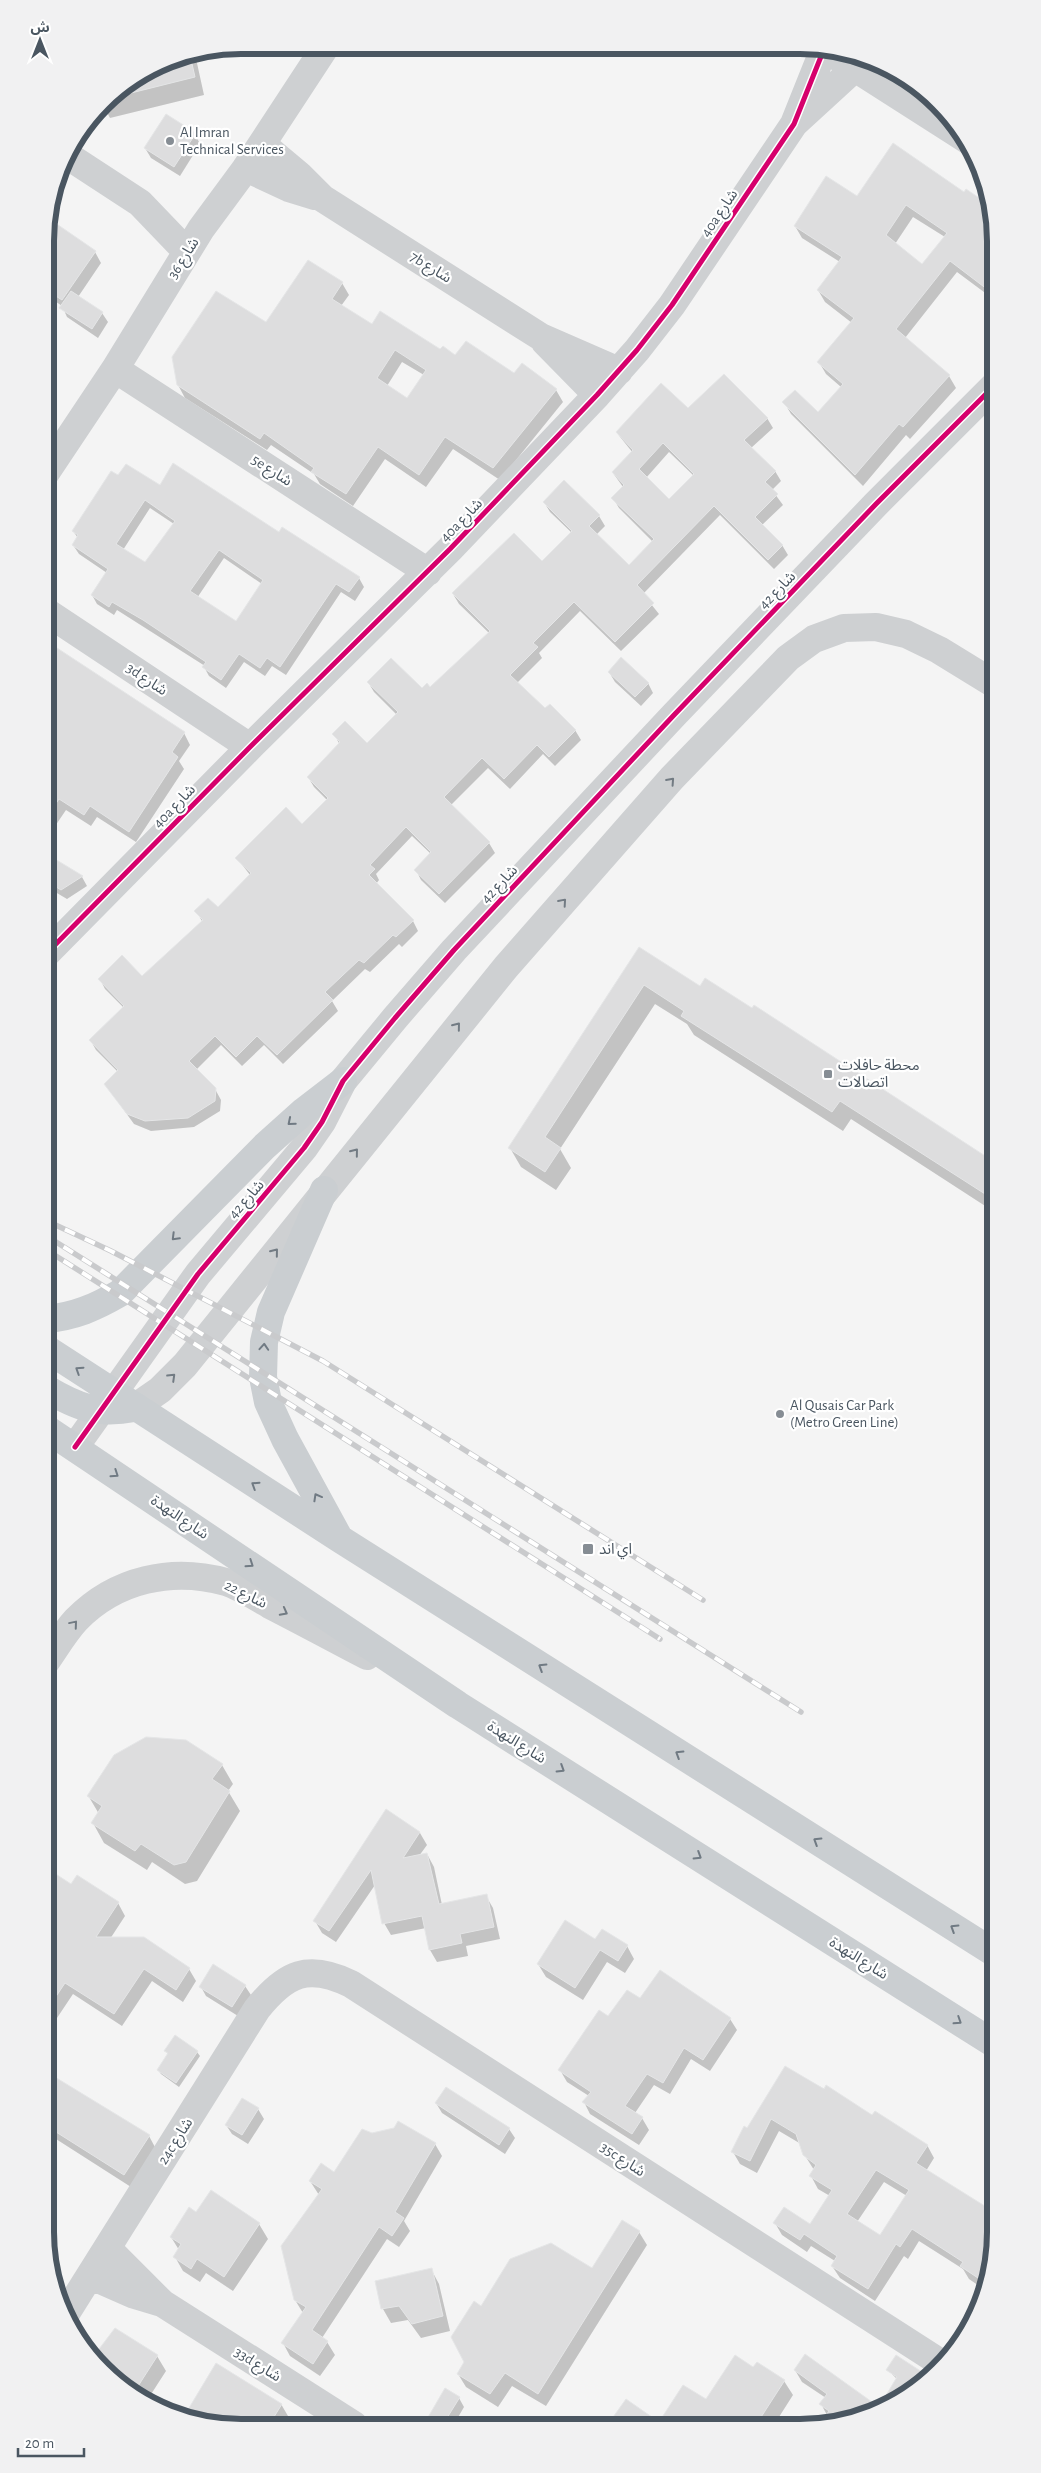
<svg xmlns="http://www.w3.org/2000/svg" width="1041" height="2473" font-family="'Alegreya Sans','Noto Sans Arabic',sans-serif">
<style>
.shadow{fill:#0003;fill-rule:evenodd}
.building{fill:#ddddde;stroke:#e5e6e7;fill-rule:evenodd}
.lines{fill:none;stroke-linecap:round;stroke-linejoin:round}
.minor{stroke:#ced0d2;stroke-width:28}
.major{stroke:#caced1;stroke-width:28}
.rail-casing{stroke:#c9cacc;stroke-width:5.5}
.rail{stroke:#fff;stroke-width:4;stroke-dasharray:11;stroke-linecap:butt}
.cycleway-casing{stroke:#fff;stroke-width:8}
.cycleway{stroke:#d6006c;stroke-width:5}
.oneway{stroke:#727b83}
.oneway2{stroke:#707a83}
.poi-dot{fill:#868d94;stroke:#fff;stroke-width:2}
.labels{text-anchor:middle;stroke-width:4.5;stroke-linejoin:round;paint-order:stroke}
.poi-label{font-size:15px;fill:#4a5661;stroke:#fff;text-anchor:start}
.street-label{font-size:15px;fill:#4a5661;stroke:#fff}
.rim{fill:none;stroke:#4a5661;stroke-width:6}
</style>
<rect width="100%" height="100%" fill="#f4f4f4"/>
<path class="shadow" d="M 195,54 L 204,95 L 110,118 L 103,105 L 111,94 L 166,60 Z
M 195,134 L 200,144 L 180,176 L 151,158 L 145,148 Z
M 967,191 L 992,207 L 996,240 L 996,301 L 957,272 L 905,338 L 949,376 L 956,388 L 910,439 L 906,435 L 863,486 L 791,414 L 784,402 L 818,414 L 841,387 L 826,374 L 819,362 L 852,323 L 825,302 L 818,290 L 840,262 L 802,238 L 795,226 L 857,198 L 965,194 ZM 913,217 L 945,237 L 922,266 L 895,244 Z
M 45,227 L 95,252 L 101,263 L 78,297 L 102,313 L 108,322 L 98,338 L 67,317 L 62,306 L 45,294 Z
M 342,283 L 349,295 L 341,306 L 372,326 L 556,390 L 563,402 L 500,480 L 453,449 L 426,487 L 385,459 L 353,506 L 320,484 L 314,474 L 271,445 L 267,450 L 185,398 L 178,385 L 267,324 ZM 402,362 L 424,375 L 407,400 L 387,386 Z
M 688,410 L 767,418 L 773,428 L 751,448 L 775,471 L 781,481 L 772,490 L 783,505 L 762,525 L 782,545 L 788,555 L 774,569 L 720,515 L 643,594 L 659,614 L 621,651 L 580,611 L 539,653 L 542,658 L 517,683 L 545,710 L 575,730 L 581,740 L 555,766 L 543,754 L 510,789 L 488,768 L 451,805 L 489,843 L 495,853 L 445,903 L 421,880 L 416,870 L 431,854 L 412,836 L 376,874 L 379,880 L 376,884 L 413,921 L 418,931 L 402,947 L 399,944 L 370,972 L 365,969 L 332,1001 L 338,1011 L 283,1064 L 264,1045 L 242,1066 L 221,1045 L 196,1070 L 215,1089 L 221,1100 L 220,1111 L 194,1127 L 151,1131 L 134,1124 L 105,1084 L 118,1072 L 96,1050 L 91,1041 L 124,1008 L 105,989 L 100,979 L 142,978 L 202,921 L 196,911 L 218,909 L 250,875 L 237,858 L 302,826 L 327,800 L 314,787 L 308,777 L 340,745 L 334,734 L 367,745 L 397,715 L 374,692 L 368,682 L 422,690 L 430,689 L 489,633 L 459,604 L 453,594 L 542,562 L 572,533 L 550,512 L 544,502 L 564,482 L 599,516 L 605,526 L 596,535 L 629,567 L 653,542 L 619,508 L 613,498 L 623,487 L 613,473 L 633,453 L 617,433 ZM 669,452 L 694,476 L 669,501 L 646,478 Z
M 119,477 L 160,487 L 280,534 L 359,578 L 364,587 L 355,601 L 341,592 L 286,675 L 272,666 L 265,676 L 244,662 L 226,688 L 209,676 L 204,667 L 205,666 L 117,610 L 114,615 L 97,604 L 92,595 L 107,573 L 79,554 L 73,545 L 78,538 L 73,531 ZM 150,508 L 174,524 L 145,564 L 123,550 ZM 224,558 L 262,584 L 236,623 L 197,598 Z
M 45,648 L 184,733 L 190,745 L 179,761 L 184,769 L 136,842 L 97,817 L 91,826 L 66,810 L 45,841 Z
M 609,672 L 648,683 L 653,693 L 641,706 L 615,682 Z
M 45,854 L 82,877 L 87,886 L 67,899 L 45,886 Z
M 640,949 L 700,988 L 996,1164 L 996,1213 L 851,1119 L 843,1131 L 694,1035 L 687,1024 L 655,1004 L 560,1149 L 571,1168 L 556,1190 L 521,1167 L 510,1148 Z
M 222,1765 L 233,1784 L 228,1791 L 240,1811 L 197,1881 L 185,1884 L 152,1862 L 147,1870 L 104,1843 L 93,1823 L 99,1814 L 89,1797 Z
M 387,1811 L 420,1833 L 427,1845 L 419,1856 L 427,1854 L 434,1867 L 442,1905 L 486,1896 L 493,1908 L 500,1939 L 466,1946 L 468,1956 L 437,1962 L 430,1950 L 426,1928 L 391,1935 L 384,1923 L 375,1885 L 336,1942 L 322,1933 L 315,1921 Z
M 45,1869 L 71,1886 L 118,1903 L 125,1916 L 110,1939 L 189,1969 L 196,1981 L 183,2002 L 152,1981 L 122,2026 L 73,1994 L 45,2036 Z
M 596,1941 L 627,1946 L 634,1959 L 625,1973 L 607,1962 L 583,2000 L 546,1977 L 538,1964 Z
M 245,1986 L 251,1995 L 238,2016 L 206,1996 L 201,1987 Z
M 641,2000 L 730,2019 L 737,2030 L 710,2071 L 691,2059 L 670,2094 L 654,2085 L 635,2113 L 642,2118 L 649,2130 L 639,2145 L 590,2114 L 584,2102 L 589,2096 L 567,2082 L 560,2070 L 608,2018 Z
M 175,2037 L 197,2052 L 200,2056 L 179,2087 L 161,2074 L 158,2070 L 168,2055 L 166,2051 Z
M 786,2068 L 927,2145 L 934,2158 L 926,2171 L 994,2213 L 996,2211 L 996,2245 L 985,2290 L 969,2279 L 963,2269 L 919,2241 L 908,2259 L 904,2256 L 875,2301 L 840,2278 L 832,2266 L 835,2261 L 811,2246 L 807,2252 L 782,2235 L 775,2223 L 810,2225 L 830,2196 L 818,2189 L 811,2176 L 814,2170 L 804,2154 L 801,2144 L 779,2131 L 757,2173 L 740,2164 L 733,2152 ZM 884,2182 L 907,2196 L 881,2237 L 857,2222 Z
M 45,2072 L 149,2136 L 156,2149 L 131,2187 L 45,2132 Z
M 243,2099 L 258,2109 L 264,2119 L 248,2144 L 232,2134 L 226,2125 Z
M 436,2103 L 509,2129 L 515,2138 L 505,2154 L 442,2113 Z
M 372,2134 L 435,2144 L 442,2156 L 404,2221 L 410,2231 L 399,2247 L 387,2239 L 322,2338 L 327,2342 L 335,2355 L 320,2376 L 290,2356 L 283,2343 L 303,2313 L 295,2300 L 319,2195 L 310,2181 L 334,2174 Z
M 211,2192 L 259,2224 L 268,2239 L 233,2291 L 206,2273 L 200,2282 L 183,2271 L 175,2257 L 179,2250 L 171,2237 L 197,2214 Z
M 639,2232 L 647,2245 L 546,2406 L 512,2386 L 498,2407 L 466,2387 L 458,2374 L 465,2363 L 481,2307 L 592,2270 Z
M 431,2269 L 439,2284 L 450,2331 L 421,2338 L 408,2320 L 391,2323 L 383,2309 L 376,2282 Z
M 116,2330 L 157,2356 L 166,2371 L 146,2402 L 111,2379 L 94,2358 Z
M 806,2356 L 879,2409 L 851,2421 L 822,2425 L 827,2415 L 821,2404 L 826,2398 L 802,2382 L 795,2370 Z
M 888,2370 L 922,2373 L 924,2377 L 918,2387 L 909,2395 L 892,2403 L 889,2401 L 897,2379 Z
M 784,2381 L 793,2395 L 772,2428 L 607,2427 L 659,2424 L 706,2401 Z
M 459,2398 L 464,2407 L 453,2426 L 424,2426 Z
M 281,2404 L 288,2416 L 282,2425 L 203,2424 L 184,2418 Z"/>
<path class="building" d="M 190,55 L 195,77 L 111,98 L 111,94 L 166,60 Z
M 166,114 L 196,133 L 174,167 L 144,148 Z
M 893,143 L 964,192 L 966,189 L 991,206 L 996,240 L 996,296 L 950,261 L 896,329 L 950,375 L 903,427 L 899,424 L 855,475 L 782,402 L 795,390 L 818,412 L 843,384 L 817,362 L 854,318 L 817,290 L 842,257 L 794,226 L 826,176 L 857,196 ZM 906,205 L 947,233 L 922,264 L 886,235 Z
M 48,218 L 96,251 L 62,300 L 45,289 L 45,227 Z
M 308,260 L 343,282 L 332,299 L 372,324 L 380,311 L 440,349 L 443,346 L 455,355 L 466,341 L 514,373 L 522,363 L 557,389 L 493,468 L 445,437 L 419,475 L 378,447 L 346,494 L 311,472 L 314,468 L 264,433 L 260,439 L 177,385 L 172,357 L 216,291 L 266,322 ZM 395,350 L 426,370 L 407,398 L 377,378 Z
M 71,291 L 103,312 L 92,329 L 59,308 Z
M 724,374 L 768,418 L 744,440 L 776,471 L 765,482 L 778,494 L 755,517 L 783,545 L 768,560 L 714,506 L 637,585 L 654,603 L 615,642 L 574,602 L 533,643 L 538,647 L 510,675 L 545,708 L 550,704 L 576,730 L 549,757 L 537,745 L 504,779 L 482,758 L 444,797 L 490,842 L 439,894 L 414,870 L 431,852 L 406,827 L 370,865 L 375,869 L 369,875 L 414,920 L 396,937 L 393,935 L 364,963 L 359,960 L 325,992 L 333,1000 L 277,1055 L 257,1036 L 236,1057 L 215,1036 L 189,1061 L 216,1088 L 215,1101 L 188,1118 L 145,1121 L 127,1114 L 104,1084 L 118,1070 L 89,1040 L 124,1006 L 98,979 L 122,955 L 142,976 L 203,920 L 194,911 L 208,898 L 218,907 L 251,873 L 235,858 L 286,807 L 302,824 L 328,798 L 307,777 L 340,742 L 332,734 L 345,721 L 367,743 L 398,712 L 367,682 L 391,658 L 422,688 L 427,683 L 430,687 L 490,631 L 452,593 L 514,533 L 542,561 L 572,531 L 543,502 L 564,480 L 600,515 L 589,526 L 629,565 L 654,539 L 611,498 L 624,485 L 612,472 L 633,450 L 616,432 L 661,383 L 688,408 ZM 663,443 L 694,474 L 669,499 L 639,469 Z
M 173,463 L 279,532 L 282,527 L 360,577 L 349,592 L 336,584 L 280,667 L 267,658 L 260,668 L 239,654 L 221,680 L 202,667 L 206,662 L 143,620 L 112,602 L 109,607 L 91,595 L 108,569 L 72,545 L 78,535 L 72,531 L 111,471 L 118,475 L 126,464 L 160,485 ZM 145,500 L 175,521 L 145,562 L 116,544 ZM 219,550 L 263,580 L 236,621 L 190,591 Z
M 45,646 L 54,652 L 57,648 L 185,732 L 172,752 L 178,757 L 129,832 L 90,806 L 84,815 L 59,799 L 45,820 Z
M 621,657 L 649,683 L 635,697 L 608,672 Z
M 45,853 L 83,876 L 61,890 L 45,880 Z
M 639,947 L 700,986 L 705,978 L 752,1008 L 754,1005 L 996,1163 L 996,1201 L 840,1101 L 832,1112 L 681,1016 L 684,1011 L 644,985 L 545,1137 L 561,1148 L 545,1172 L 508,1148 Z
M 146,1737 L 186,1740 L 223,1764 L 212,1779 L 230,1791 L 186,1862 L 174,1865 L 141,1844 L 135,1851 L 91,1823 L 102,1806 L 87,1796 L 114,1755 Z
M 386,1809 L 420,1832 L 403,1858 L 427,1853 L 439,1904 L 487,1894 L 494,1927 L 460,1934 L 462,1943 L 429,1950 L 422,1916 L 382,1924 L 371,1870 L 329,1931 L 313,1921 Z
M 45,1867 L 71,1884 L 77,1875 L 119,1902 L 96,1937 L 144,1937 L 190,1968 L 176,1990 L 144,1969 L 114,2014 L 65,1983 L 45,2013 Z
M 565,1920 L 595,1939 L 602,1929 L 628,1945 L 618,1961 L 600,1950 L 575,1988 L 537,1964 Z
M 213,1964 L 246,1985 L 232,2007 L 199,1987 Z
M 660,1970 L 731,2018 L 703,2060 L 684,2048 L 663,2083 L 647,2074 L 625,2106 L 643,2117 L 632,2134 L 582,2102 L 591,2092 L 558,2070 L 599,2010 L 608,2016 L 627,1990 L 640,1998 Z
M 175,2035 L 198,2051 L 176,2083 L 157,2070 L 168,2053 L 164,2051 Z
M 785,2066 L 824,2089 L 826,2085 L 872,2115 L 875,2111 L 928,2145 L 916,2163 L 996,2213 L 996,2245 L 987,2284 L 960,2266 L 963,2262 L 912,2229 L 900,2247 L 896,2244 L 868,2289 L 831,2266 L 837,2256 L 804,2234 L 800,2240 L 773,2223 L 784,2207 L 810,2224 L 832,2190 L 809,2176 L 816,2165 L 803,2155 L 796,2134 L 771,2119 L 750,2161 L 731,2152 L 744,2126 L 747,2128 ZM 876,2170 L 909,2190 L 880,2235 L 847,2214 Z
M 45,2071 L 150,2135 L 124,2175 L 45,2125 Z
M 446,2087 L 510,2128 L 499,2145 L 435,2103 Z
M 242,2098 L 259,2108 L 242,2135 L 225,2125 Z
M 398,2121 L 436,2143 L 395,2212 L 404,2218 L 392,2236 L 379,2227 L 312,2330 L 328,2341 L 313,2364 L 281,2343 L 306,2307 L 294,2300 L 281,2246 L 322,2189 L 309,2181 L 321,2163 L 334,2172 L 362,2129 L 372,2133 L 394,2128 Z
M 211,2190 L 260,2223 L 224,2277 L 197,2259 L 191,2269 L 173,2257 L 181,2244 L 170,2237 L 189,2207 L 196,2212 Z
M 622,2220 L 640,2231 L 538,2394 L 505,2373 L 490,2394 L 457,2374 L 464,2362 L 451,2337 L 474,2301 L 481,2306 L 510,2259 L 551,2243 L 592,2268 Z
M 432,2268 L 443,2316 L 412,2324 L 399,2306 L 381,2309 L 375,2281 Z
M 115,2328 L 158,2355 L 133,2394 L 111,2379 L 93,2357 Z
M 805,2354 L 879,2407 L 897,2377 L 886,2370 L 896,2355 L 922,2372 L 908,2395 L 851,2421 L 818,2426 L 829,2411 L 819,2404 L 827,2394 L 794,2370 Z
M 735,2355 L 753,2367 L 757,2362 L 785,2380 L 754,2428 L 606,2427 L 626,2399 L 659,2422 L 683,2385 L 706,2399 Z
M 216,2363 L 282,2404 L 269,2425 L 203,2424 L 183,2418 Z
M 445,2388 L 460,2397 L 442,2426 L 423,2426 Z"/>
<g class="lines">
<path class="minor" d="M 825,49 L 969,141
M 795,123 L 855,68
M 262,144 L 299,175 L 322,198 L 541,337 L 619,371
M 65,154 L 140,203 L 187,252
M 246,168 L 289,188 L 315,196
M 545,342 L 597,395
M 115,369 L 428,572
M 45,474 L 115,369 L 201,229 L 246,168 L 326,46
M 45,611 L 250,747
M 45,955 L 250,747 L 450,549 L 597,395 L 637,350 L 672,305 L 794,124 L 824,49
M 134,1408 L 160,1390 L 185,1365 L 506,967 L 672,778 L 788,658 L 814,639 L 844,628 L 876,627 L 906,634 L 939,650 L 996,685
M 75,1447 L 198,1274 L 304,1148 L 322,1122 L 343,1081 L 395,1018 L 454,950 L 674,715 L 876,504 L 996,384
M 45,1663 C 55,1649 64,1633 76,1620 C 116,1579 172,1567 226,1582 C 241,1587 256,1597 270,1605 C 303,1622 335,1639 367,1656
M 108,2249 L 161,2302
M 91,2276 L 132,2294 L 162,2303 L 354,2425
M 65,2315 L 257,2009 C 286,1973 308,1963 351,1984 L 944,2365"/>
<path class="major" d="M 324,1190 L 271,1312 L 264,1342 L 263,1377 L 268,1402 L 285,1439 L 338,1536
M 45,1319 C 74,1317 96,1307 120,1293 L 265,1146 L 304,1111 L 343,1081
M 45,1348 L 340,1539 L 996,1954
M 45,1388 C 77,1407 97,1415 134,1408
M 45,1428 L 458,1705 L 996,2045"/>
<g class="rail-casing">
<path id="rail" d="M 45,1220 L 111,1251 L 323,1361 L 703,1600
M 45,1235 L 801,1712
M 45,1249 L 660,1639"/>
</g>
<use href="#rail" class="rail"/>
<g class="cycleway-casing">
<path id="cycleway" d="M 45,955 L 250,747 L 450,549 L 597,395 L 637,350 L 672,305 L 794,124 L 824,49
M 75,1447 L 198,1274 L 304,1148 L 322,1122 L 343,1081 L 395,1018 L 454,950 L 674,715 L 876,504 L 996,384"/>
</g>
<use href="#cycleway" class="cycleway"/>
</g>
<defs><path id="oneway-chevron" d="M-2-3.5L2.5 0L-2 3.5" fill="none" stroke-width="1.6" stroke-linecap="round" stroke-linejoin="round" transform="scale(1.25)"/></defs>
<g class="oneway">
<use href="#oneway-chevron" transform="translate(671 781) rotate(-48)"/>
<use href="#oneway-chevron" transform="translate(563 902) rotate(-49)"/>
<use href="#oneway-chevron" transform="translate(457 1026) rotate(-51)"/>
<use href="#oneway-chevron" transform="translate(355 1152) rotate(-51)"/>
<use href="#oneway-chevron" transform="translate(275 1252) rotate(-51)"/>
<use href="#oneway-chevron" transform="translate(172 1377) rotate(-44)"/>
<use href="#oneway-chevron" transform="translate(284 1612) rotate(28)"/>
<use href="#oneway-chevron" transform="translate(74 1624) rotate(-50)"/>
</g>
<g class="oneway2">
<use href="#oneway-chevron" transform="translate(291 1122) rotate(140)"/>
<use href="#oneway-chevron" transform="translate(175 1237) rotate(135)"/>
<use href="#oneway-chevron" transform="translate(264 1347) rotate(-86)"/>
<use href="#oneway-chevron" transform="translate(79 1370) rotate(-147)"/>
<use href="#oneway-chevron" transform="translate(115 1474) rotate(34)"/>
<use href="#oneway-chevron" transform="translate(255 1485) rotate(-147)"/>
<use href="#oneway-chevron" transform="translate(317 1497) rotate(-119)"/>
<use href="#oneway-chevron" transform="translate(250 1564) rotate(34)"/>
<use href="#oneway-chevron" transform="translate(542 1667) rotate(-148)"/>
<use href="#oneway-chevron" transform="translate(679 1754) rotate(-148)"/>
<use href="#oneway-chevron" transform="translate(561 1769) rotate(32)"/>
<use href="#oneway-chevron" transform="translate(817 1841) rotate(-148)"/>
<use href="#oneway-chevron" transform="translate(698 1856) rotate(32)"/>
<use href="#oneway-chevron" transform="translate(954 1928) rotate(-148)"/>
<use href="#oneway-chevron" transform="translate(958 2021) rotate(33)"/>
</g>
<g class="poi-dot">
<circle cx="170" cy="141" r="5"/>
<rect x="823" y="1069" width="10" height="10" rx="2.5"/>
<circle cx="780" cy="1414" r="5"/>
<rect x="582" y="1543" width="12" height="12" rx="2.5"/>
</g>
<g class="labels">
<g class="poi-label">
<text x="180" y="137">Al Imran<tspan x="180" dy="17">Technical Services</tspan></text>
<text x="838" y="1070">محطة حافلات<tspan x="838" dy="17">اتصالات</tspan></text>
<text x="790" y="1410">Al Qusais Car Park<tspan x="790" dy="17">(Metro Green Line)</tspan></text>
<text x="599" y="1554">اي اند</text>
</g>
<g class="street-label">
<text transform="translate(719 213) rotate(-56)" y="5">40a شارع</text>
<text transform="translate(183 258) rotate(-58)" y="5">شارع 36</text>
<text transform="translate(431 267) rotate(32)" y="5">7b شارع</text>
<text transform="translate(272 470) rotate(33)" y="5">5e شارع</text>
<text transform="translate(461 520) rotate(-46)" y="5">40a شارع</text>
<text transform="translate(777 590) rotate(-46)" y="5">شارع 42</text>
<text transform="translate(147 679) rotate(34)" y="5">3d شارع</text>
<text transform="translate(174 806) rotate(-46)" y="5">40a شارع</text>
<text transform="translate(499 884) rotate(-47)" y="5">شارع 42</text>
<text transform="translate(246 1199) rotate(-49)" y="5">شارع 42</text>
<text transform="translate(180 1517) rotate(34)" y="5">شارع النهدة</text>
<text transform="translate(246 1594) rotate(26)" y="5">شارع 22</text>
<text transform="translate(517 1742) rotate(32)" y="5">شارع النهدة</text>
<text transform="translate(859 1958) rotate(32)" y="5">شارع النهدة</text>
<text transform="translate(175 2141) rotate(-58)" y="5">24c شارع</text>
<text transform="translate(623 2159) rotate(33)" y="5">35c شارع</text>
<text transform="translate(258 2364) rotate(32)" y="5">33d شارع</text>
</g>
</g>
<path d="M0 0H1041V2473H0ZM241 54H800A187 187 0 0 1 987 241V2232A187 187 0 0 1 800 2419H241A187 187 0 0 1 54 2232V241A187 187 0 0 1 241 54Z" fill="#f1f1f2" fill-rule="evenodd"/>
<path class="rim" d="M241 54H800A187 187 0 0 1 987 241V2232A187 187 0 0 1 800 2419H241A187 187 0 0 1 54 2232V241A187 187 0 0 1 241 54Z"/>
<g transform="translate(40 40)" stroke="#ffffff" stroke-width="4" paint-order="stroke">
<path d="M0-4L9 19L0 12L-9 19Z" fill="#4a5661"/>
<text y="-8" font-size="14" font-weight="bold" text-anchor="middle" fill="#4a5661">ش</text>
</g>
<path d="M18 2448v8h66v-8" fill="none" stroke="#4a5661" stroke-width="2.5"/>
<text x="25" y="2448" font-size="15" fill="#4a5661" stroke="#ffffff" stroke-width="4" paint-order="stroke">20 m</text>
</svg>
